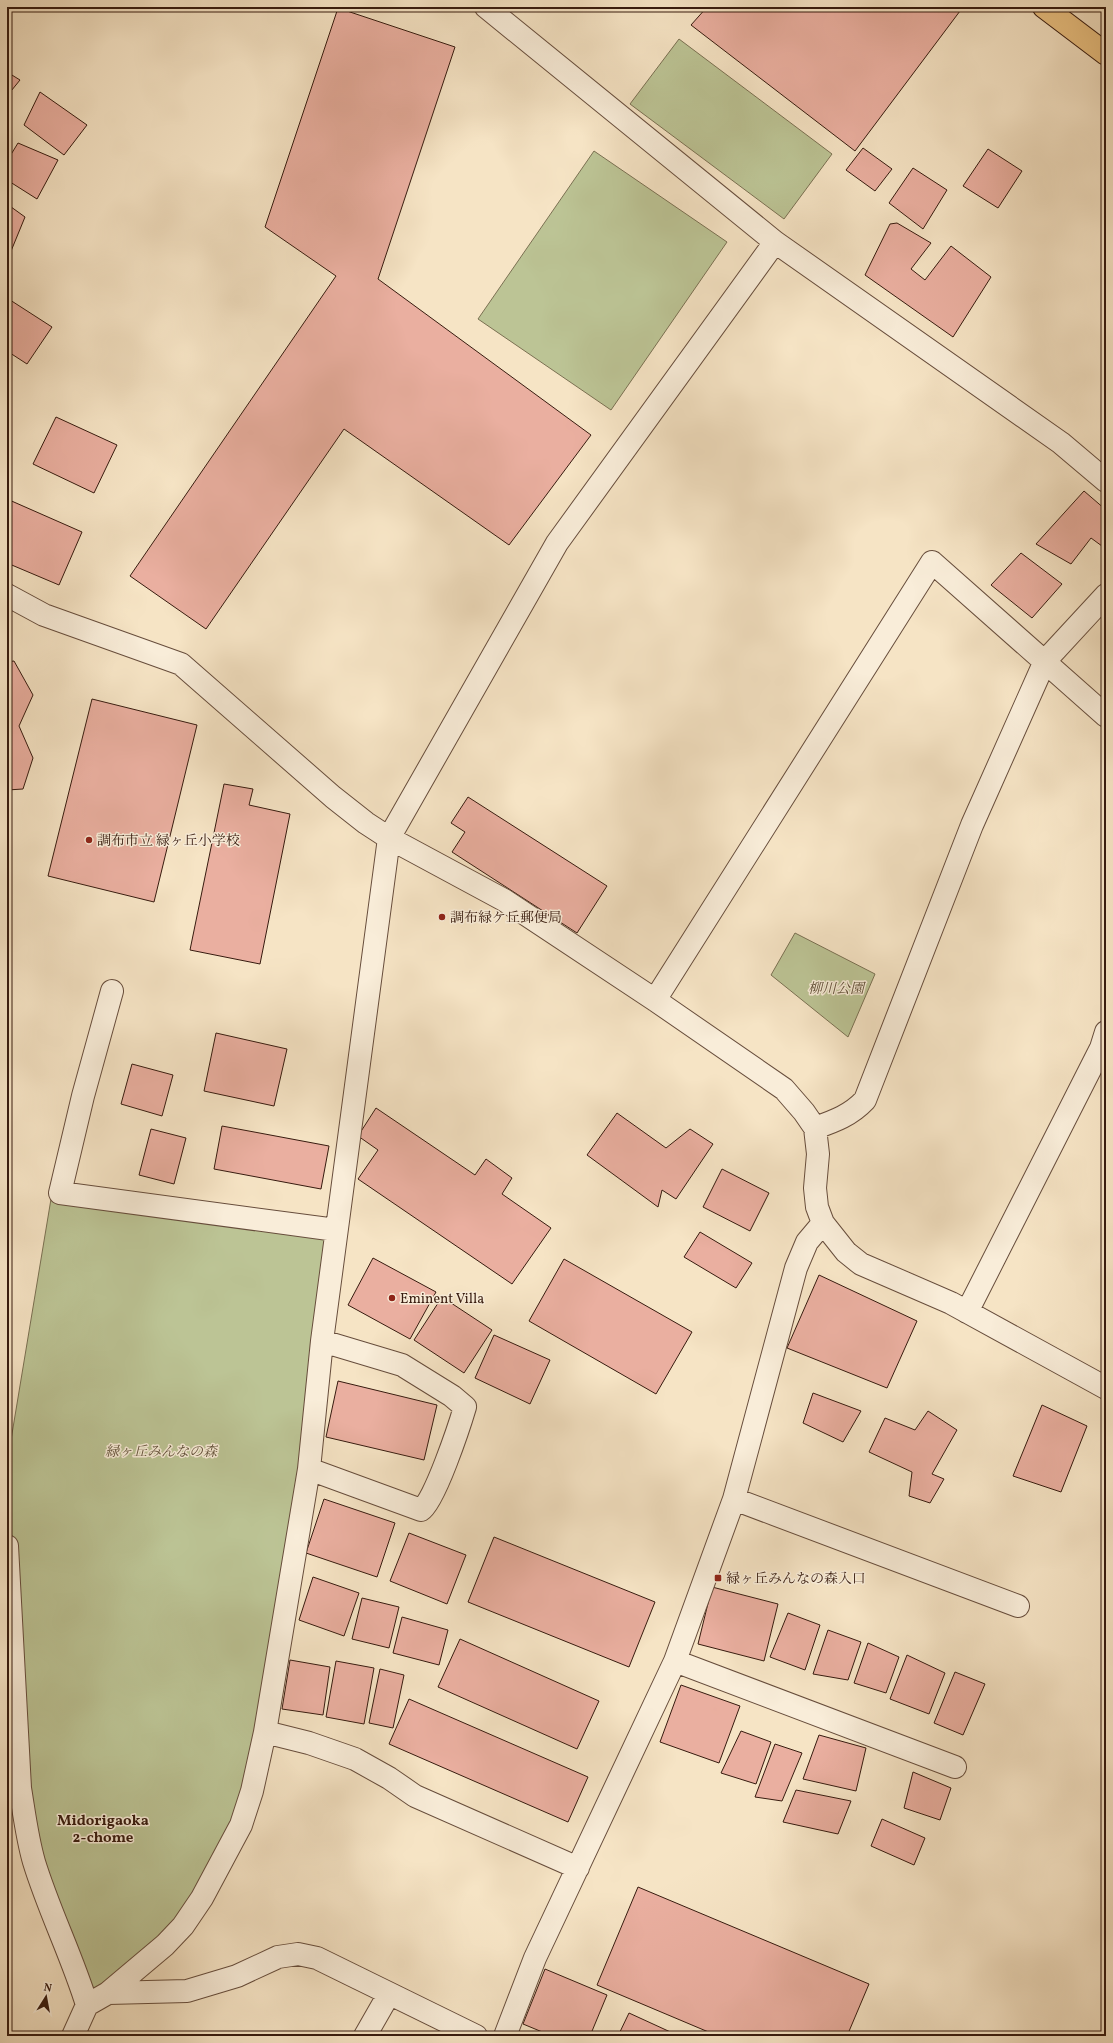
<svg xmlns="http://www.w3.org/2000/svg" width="1113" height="2043" font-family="Vollkorn,'Noto Serif JP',serif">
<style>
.green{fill:#bcc495;stroke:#7a7052}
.building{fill:#eaafa0;stroke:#371b0f}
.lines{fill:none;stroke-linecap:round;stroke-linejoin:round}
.minor-casing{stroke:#674d3c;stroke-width:24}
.major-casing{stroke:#371b0f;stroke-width:24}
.minor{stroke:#f9edd9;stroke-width:22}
.major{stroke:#ebc282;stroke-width:22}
.poi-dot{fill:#8f2418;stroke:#f9edd9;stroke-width:1.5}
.labels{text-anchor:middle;stroke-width:3;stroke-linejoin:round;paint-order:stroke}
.poi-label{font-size:14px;fill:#371b0f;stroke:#f9edd9;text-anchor:start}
.park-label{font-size:14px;font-style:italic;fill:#5f4e37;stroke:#f9edd9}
.neighbourhood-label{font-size:15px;font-weight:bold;fill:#371b0f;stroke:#f9edd9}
</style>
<rect width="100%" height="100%" fill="#f6e4c5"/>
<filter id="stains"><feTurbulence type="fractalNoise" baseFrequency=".005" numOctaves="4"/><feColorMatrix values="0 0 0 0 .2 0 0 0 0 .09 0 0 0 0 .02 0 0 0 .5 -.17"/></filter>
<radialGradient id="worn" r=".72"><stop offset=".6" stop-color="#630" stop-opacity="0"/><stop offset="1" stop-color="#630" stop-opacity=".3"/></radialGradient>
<path class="green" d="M 679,39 L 832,154 L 784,219 L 630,104 Z
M 594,151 L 727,242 L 611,410 L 478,319 Z
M 795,933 L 875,974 L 848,1037 L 771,975 Z
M 60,1193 L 336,1230 L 265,1732 L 202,1898 L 87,2005 L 20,1788 L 7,1546 L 7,1464 L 51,1199 Z"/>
<path class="building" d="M 707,7 L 963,7 L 855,151 L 691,25 Z
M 338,8 L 455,47 L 378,279 L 591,435 L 509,545 L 344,429 L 206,629 L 130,576 L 336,276 L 265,227 Z
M 7,72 L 20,80 L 7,96 Z
M 40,92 L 87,125 L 64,155 L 24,125 Z
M 18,143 L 58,160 L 37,199 L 7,180 L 7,161 Z
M 863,148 L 892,169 L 875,191 L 846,170 Z
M 988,149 L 1022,171 L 998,208 L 963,186 Z
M 913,168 L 947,190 L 923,229 L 889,203 Z
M 7,204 L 25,217 L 9,256 L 7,255 Z
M 897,223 L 931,243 L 911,269 L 925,280 L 951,246 L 991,277 L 953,337 L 865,275 L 890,224 Z
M 7,298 L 52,327 L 27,364 L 7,351 Z
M 56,417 L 117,445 L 94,493 L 33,464 Z
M 1084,491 L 1106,510 L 1106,549 L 1091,538 L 1071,564 L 1036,544 Z
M 7,499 L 82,532 L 59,585 L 7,563 Z
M 1021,553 L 1062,584 L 1032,618 L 991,585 Z
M 14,661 L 33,695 L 19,726 L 33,758 L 23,789 L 7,790 L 7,662 Z
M 92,699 L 197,725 L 154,902 L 48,876 Z
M 224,784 L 253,789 L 249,805 L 290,814 L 260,964 L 190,950 Z
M 468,797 L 607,886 L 577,933 L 452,852 L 465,832 L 451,823 Z
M 216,1033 L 287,1049 L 274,1106 L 204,1091 Z
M 132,1064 L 173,1075 L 162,1116 L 121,1104 Z
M 376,1108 L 475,1175 L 486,1159 L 512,1178 L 502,1194 L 551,1228 L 512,1284 L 358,1179 L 378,1150 L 358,1136 Z
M 617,1113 L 666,1148 L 690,1129 L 713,1144 L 676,1199 L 662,1190 L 658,1207 L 587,1155 Z
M 222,1126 L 329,1146 L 321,1189 L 214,1169 Z
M 151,1129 L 186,1138 L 174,1184 L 139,1175 Z
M 722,1169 L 769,1193 L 750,1231 L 703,1207 Z
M 700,1232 L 752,1263 L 736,1288 L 684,1257 Z
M 373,1258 L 436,1292 L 410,1339 L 348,1305 Z
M 564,1259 L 692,1332 L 656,1394 L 529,1321 Z
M 819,1275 L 917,1321 L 887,1388 L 787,1348 Z
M 442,1297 L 492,1330 L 464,1373 L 414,1340 Z
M 494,1335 L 550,1360 L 530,1404 L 475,1378 Z
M 338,1381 L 437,1405 L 424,1460 L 326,1437 Z
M 813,1393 L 861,1411 L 843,1442 L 803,1423 Z
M 1042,1405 L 1087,1426 L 1061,1492 L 1013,1476 Z
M 928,1411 L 957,1430 L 932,1474 L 944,1479 L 930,1503 L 909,1496 L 912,1472 L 869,1452 L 885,1418 L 915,1430 Z
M 324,1499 L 395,1523 L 377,1577 L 306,1553 Z
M 409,1533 L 466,1555 L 447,1604 L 390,1581 Z
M 494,1537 L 655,1602 L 629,1667 L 468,1602 Z
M 313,1577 L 359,1593 L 344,1636 L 299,1620 Z
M 712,1587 L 778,1604 L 764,1661 L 698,1644 Z
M 362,1598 L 399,1607 L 389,1648 L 352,1639 Z
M 788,1613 L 820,1625 L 805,1670 L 770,1657 Z
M 402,1617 L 448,1630 L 439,1665 L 393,1653 Z
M 828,1630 L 861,1642 L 848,1680 L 813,1674 Z
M 460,1639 L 599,1701 L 577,1749 L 438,1687 Z
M 868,1643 L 899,1657 L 886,1693 L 854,1683 Z
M 907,1655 L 945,1673 L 929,1714 L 890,1699 Z
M 290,1660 L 330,1667 L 323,1715 L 282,1709 Z
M 336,1661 L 374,1668 L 364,1724 L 326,1717 Z
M 380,1669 L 404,1675 L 393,1728 L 369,1723 Z
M 955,1672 L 985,1684 L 963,1735 L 934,1723 Z
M 681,1685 L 740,1706 L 719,1763 L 660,1742 Z
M 409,1699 L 588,1777 L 568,1822 L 389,1744 Z
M 741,1731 L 771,1742 L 756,1784 L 721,1773 Z
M 819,1735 L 866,1748 L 856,1791 L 803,1779 Z
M 775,1744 L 802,1753 L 782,1801 L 755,1797 Z
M 913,1772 L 951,1788 L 940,1820 L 904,1808 Z
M 796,1790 L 851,1801 L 838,1834 L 783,1822 Z
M 882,1819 L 925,1838 L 914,1865 L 871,1846 Z
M 638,1887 L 869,1984 L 847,2036 L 718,2036 L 597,1985 Z
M 545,1969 L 607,1995 L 590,2036 L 552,2036 L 523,2024 Z
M 629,2013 L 677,2035 L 677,2036 L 618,2036 Z"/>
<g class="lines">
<g class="minor-casing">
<path id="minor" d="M 486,7 L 775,242 L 1061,443 L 1106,481
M 7,595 L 44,615 L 181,664 L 333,797 L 366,823 L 389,838 L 504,900 L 655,1000 L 784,1089 L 804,1112 L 815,1128 L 818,1154 L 815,1188 L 817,1207 L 823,1223 L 807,1242 L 796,1268 L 734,1499 L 675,1661 L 535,1958 L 505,2036
M 112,991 L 83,1096 L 60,1193 L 336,1230
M 655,1000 L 932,562 L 1106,716
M 815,1128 C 835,1121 851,1115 865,1100 L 972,825 L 1045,661 L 1106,595
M 823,1223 L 846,1252 L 861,1264 L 951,1303 L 1106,1388
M 967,1312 L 1101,1048 L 1106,1032
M 309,1469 L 421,1510 C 434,1503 460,1424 465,1407 L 452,1396 L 402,1365 L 322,1341
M 734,1499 L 1018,1606
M 7,1546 L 20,1788 C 24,1812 27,1838 34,1862 C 49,1911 72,1956 87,2005
M 675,1661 L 955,1767
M 265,1732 L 309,1743 L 355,1759 L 389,1778 L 415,1796 L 578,1868
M 108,1993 L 187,1991 L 237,1976 L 278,1957 L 298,1954 L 317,1958 L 476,2036
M 73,2036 L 87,2005 L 108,1993 L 165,1945 L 183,1926 L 202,1898 L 241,1825 L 252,1791 L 265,1732 L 309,1469 L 322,1341 L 389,838 L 557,543 L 775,242
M 365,2036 L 389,1994"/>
</g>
<g class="major-casing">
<path id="major" d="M 1044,7 L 1106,54"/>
</g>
<use href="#minor" class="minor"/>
<use href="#major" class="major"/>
</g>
<g class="poi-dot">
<circle cx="89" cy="840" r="4"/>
<circle cx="442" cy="917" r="4"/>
<circle cx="392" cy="1298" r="4"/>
<rect x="714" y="1574" width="8" height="8" rx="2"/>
</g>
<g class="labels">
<g class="poi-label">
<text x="97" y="845">調布市立 緑ヶ丘小学校</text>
<text x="450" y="922">調布緑ケ丘郵便局</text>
<text x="400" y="1303">Eminent Villa</text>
<text x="726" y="1583">緑ヶ丘みんなの森入口</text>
</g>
<g class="park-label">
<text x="836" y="993">柳川公園</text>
<text x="161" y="1456">緑ヶ丘みんなの森</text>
</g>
<g class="neighbourhood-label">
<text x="103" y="1825">Midorigaoka<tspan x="103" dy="17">2-chome</tspan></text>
</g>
</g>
<rect width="1113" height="2043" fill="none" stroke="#f6e4c5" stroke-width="24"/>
<rect x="8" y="8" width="1097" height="2027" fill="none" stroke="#371b0f" stroke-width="2"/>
<rect x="12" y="12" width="1089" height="2019" fill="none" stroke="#371b0f"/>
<g transform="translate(46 1997) rotate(11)" stroke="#f9edd9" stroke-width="3" paint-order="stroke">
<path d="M0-3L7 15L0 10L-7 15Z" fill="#371b0f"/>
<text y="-6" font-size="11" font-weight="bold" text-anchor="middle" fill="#371b0f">N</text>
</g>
<rect width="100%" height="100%" filter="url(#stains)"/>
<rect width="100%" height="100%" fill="url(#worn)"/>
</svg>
